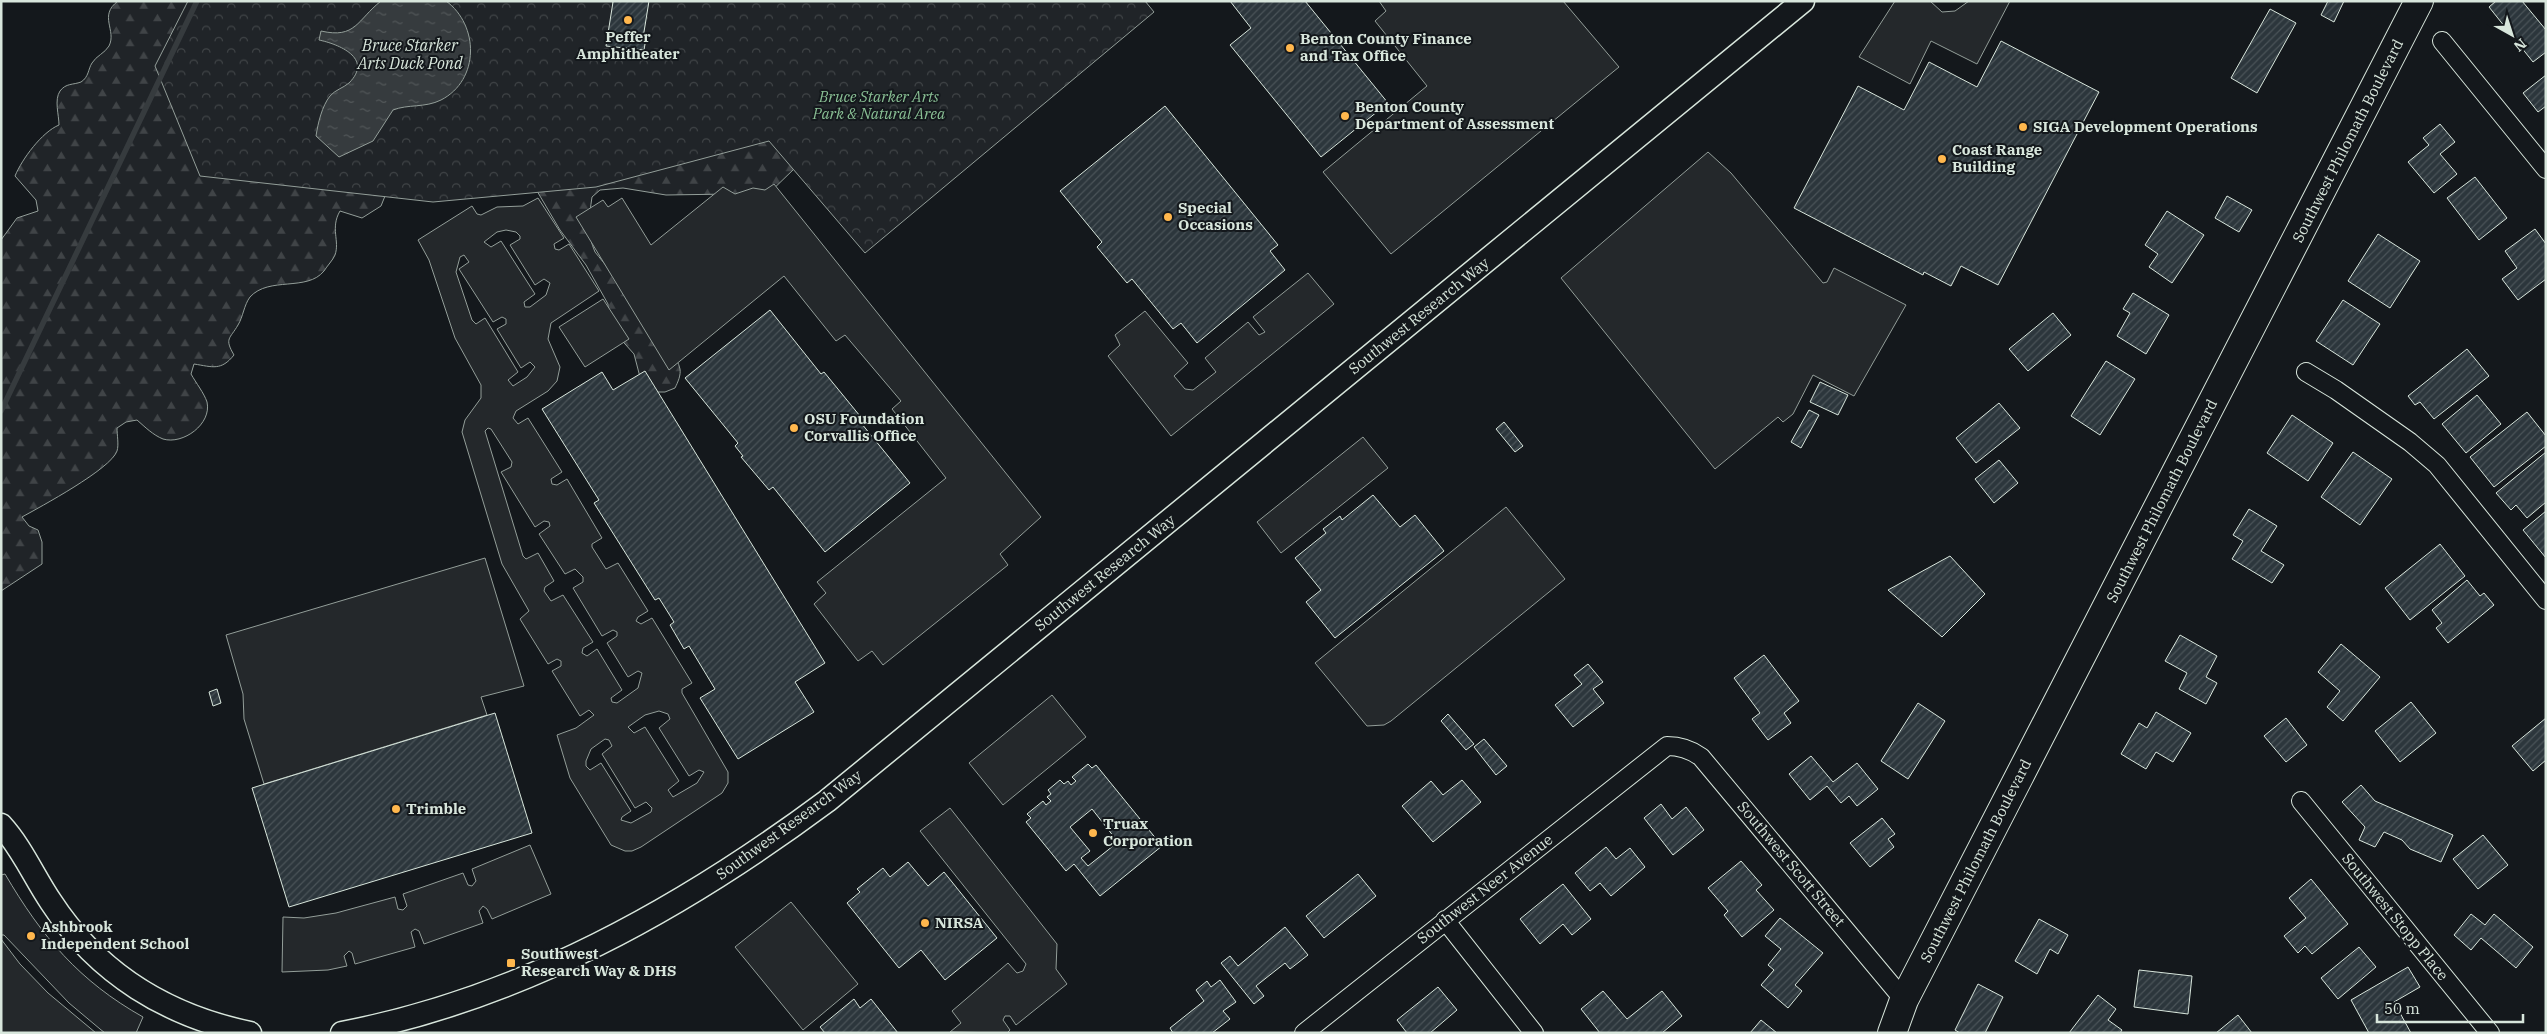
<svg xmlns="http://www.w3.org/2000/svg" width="2547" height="1034" font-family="'IBM Plex Serif',serif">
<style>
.green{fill:#202428;stroke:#939e99}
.forest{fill:url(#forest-firs);stroke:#939e99}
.park{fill:url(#park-crowns);stroke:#939e99}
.parking{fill:#24282b;stroke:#939e99;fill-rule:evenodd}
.water{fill:url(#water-ripples);stroke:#939e99}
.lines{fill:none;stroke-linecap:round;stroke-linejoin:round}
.stream{stroke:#363b3e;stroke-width:5.5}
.building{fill:url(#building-hatch);stroke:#d8e6dc;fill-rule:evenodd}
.minor-casing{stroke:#d8e6dc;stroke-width:20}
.tertiary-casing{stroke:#d8e6dc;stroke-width:25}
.trunk-casing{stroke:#d8e6dc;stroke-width:30}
.minor{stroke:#14181c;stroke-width:18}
.tertiary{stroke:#14181c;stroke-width:22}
.trunk{stroke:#14181c;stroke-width:28}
.poi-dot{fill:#ffb74d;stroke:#14181c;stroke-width:2}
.labels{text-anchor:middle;stroke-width:4;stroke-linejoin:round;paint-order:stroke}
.poi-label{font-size:15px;font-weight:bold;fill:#d8e6dc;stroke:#14181c;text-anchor:start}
.park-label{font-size:15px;font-style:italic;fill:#8ac095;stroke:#14181c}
.street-label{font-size:15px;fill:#d8e6dc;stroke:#14181c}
.water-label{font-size:16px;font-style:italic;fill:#d8e6dc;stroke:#14181c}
</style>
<defs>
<pattern id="forest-firs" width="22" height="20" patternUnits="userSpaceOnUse" patternTransform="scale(1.25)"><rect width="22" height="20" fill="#202428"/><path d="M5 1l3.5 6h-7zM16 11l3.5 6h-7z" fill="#404447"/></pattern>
<pattern id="park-crowns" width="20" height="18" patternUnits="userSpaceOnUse" patternTransform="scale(1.25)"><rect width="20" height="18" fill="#202428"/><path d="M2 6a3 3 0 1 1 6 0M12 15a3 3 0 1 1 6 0" fill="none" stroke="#404447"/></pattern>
<pattern id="water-ripples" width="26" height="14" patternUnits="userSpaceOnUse" patternTransform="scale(1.25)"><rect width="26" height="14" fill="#363b3e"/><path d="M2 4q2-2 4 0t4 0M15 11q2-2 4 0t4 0" fill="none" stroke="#525759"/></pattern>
<pattern id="building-hatch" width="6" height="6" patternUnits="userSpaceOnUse" patternTransform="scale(1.25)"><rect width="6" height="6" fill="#2c363c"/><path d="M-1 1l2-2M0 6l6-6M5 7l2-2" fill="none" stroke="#4a5358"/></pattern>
</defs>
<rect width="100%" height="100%" fill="#14181c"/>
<path class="green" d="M 5,874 C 42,937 79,981 143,1017 L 136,1033 L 105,1033 L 100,1029 L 69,1003 L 4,935 L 1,935 L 1,875 Z"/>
<path class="forest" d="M 118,1 L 243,1 L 397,166 L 381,206 L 362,218 L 340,211 C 330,228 340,241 335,255 C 333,260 327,266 324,271 C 307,292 269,276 250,297 C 244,305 243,317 238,325 C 230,339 224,338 234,355 C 221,371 213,367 194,364 L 191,374 C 196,383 204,393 207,402 C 212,424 183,445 163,439 C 153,435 145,427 137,420 L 126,422 L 117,428 C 117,435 119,445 117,451 C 111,469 40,507 22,517 L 29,526 L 38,530 L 42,542 L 42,564 L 1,591 L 1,240 L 17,218 L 38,211 L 36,200 L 15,176 C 22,159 42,132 59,125 C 59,115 54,100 60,91 C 66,83 73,85 81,82 C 89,77 88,69 92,63 C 96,56 105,53 109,46 C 117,30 98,16 118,1 Z
M 733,91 L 795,168 L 764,198 L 730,194 L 666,195 L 623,188 L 600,190 L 592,197 C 589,217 587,234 595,252 C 611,272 677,349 680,369 C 681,375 678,382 675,388 L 665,392 L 655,392 L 640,377 L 634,354 L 608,325 L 608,304 L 586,265 L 560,230 L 537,191 Z"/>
<path class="park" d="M 188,1 L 1145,1 L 1154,12 L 865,253 L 769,141 L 596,187 L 433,202 L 200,176 L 155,66 Z"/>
<path class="parking" d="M 1379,1 L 1563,1 L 1619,67 L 1391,254 L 1323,172 L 1427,86 L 1375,21 L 1386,11 Z
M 1895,1 L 1930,1 L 1942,12 L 1955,11 L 1969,1 L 2010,1 L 1977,64 L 1931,41 L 1910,84 L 1859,57 Z
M 1708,152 L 1731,173 L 1823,283 L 1827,282 L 1834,268 L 1906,305 L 1854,396 L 1813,375 L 1793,414 L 1783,422 L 1778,417 L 1715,469 L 1561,278 Z
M 774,184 L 1041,517 L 1000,554 L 1008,565 L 883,665 L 872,651 L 858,661 L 814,604 L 826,593 L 817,582 L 946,478 L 892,409 L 901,401 L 845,335 L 836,341 L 784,276 L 669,370 L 576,217 L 603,200 L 608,207 L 622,198 L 651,245 L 723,187 L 735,194 L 753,188 L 765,190 Z
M 538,198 L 564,238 L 554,244 L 555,249 L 559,250 L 569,244 L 599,291 L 551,323 L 548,339 L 560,367 L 557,381 L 548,391 L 516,411 L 513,418 L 518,424 L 528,418 L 562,472 L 551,479 L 552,484 L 557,485 L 567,479 L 602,538 L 592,544 L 592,547 L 606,569 L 618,563 L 648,611 L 638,617 L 636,621 L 641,624 L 652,618 L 692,683 L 682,689 L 682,693 L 728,772 L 728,783 L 722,793 L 641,847 L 632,851 L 625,851 L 611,845 L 570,778 L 557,735 L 576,728 L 594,715 L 589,710 L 580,716 L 552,671 L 561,666 L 561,661 L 557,659 L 548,664 L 520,619 L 529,611 L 502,564 L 462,432 L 465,420 L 481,398 L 481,385 L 455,338 L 429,260 L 418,240 L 472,206 L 477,214 L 481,215 L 497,207 L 523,206 ZM 506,230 L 516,232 L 520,236 L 520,239 L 510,245 L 535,285 L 544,279 L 550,283 L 546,295 L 530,307 L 525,307 L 524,302 L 535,294 L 501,241 L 491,247 L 484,242 L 497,232 ZM 464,255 L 469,262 L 459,269 L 493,322 L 502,317 L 506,319 L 506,324 L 497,329 L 521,368 L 530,362 L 535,367 L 527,377 L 513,386 L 508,380 L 518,372 L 485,318 L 476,324 L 472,320 L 456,272 L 460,257 ZM 488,428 L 491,429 L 512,462 L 511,467 L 501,472 L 535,527 L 544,521 L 549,522 L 550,526 L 539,534 L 565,574 L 575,569 L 583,577 L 583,582 L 573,588 L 602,636 L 613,630 L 617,632 L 617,636 L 607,643 L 628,677 L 638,671 L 642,673 L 638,688 L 617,703 L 612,702 L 611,698 L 622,690 L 597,649 L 587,656 L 582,653 L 583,648 L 593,642 L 563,595 L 551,601 L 544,591 L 545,587 L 554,581 L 538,553 L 526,559 L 523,556 L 485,431 ZM 659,711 L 668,714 L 670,719 L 659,728 L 689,776 L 699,770 L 704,772 L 697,783 L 673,797 L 668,790 L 679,781 L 645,727 L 634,733 L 628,727 L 645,715 ZM 605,739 L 609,740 L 612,746 L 602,754 L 635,808 L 646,802 L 652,808 L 651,812 L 631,823 L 621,820 L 622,817 L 631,811 L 601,763 L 590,770 L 586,766 L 586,761 L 591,749 Z
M 1308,273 L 1334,304 L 1171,436 L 1108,356 L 1120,345 L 1115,335 L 1145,311 L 1188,363 L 1174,376 L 1185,389 L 1193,390 L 1216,372 L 1205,358 L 1248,322 L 1259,335 L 1265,332 L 1253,317 Z
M 603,299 L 629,339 L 585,367 L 559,327 Z
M 1363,437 L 1388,468 L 1281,553 L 1257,522 Z
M 1506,507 L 1565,579 L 1391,721 L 1384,725 L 1367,726 L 1315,663 Z
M 485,558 L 524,686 L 481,697 L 487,715 L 264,784 L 244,719 L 243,694 L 226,635 Z
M 1052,695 L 1086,737 L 1003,805 L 969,763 Z
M 950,808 L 1057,944 L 1056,969 L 1067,984 L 1016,1025 L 1010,1016 L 1005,1016 L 1003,1020 L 1010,1030 L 1007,1033 L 950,1032 L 961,1023 L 952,1011 L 1008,963 L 1017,973 L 1023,971 L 1026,964 L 920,831 Z
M 530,845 L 551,894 L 492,919 L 487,909 L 483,906 L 479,911 L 483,923 L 424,944 L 419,931 L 415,929 L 411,932 L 415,947 L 355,964 L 352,953 L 349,951 L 344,956 L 347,966 L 328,970 L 282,972 L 283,917 L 304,918 L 336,913 L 395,897 L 398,909 L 403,910 L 407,906 L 403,894 L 463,873 L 468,885 L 472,886 L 476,881 L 472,869 Z
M 791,902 L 858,984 L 803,1030 L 735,947 Z
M 1,939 L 20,964 L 48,993 L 96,1033 L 1,1033 Z"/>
<path class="water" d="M 381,1 L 446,1 C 479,25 480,80 441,100 C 425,108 408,104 393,110 L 373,141 L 339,157 L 316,136 C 318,123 322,106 330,96 C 335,90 343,88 349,83 C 374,58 338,44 319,40 L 321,31 C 356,39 357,20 381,1 Z"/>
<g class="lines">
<path class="stream" d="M 1,411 L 197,1"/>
</g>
<path class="building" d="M 649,1 L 643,38 L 646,38 L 644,50 L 606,46 L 613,2 L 610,1 Z
M 1230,1 L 1305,1 L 1388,103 L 1321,157 L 1230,45 L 1251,28 Z
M 2328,1 L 2344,1 L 2334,22 L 2321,15 Z
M 2496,1 L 2522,1 L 2546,30 L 2546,52 L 2533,62 L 2489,7 Z
M 2270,9 L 2296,23 L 2257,93 L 2231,78 Z
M 2001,41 L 2099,92 L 1998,285 L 1961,266 L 1951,286 L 1924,272 L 1923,275 L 1794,208 L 1858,86 L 1904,110 L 1929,62 L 1977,87 Z
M 2546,75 L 2546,106 L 2538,112 L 2523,93 Z
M 1165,106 L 1278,245 L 1270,251 L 1285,270 L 1197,343 L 1181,323 L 1173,329 L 1132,279 L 1127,283 L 1097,247 L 1102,242 L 1060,191 Z
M 2440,124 L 2455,142 L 2440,154 L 2457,174 L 2434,193 L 2408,162 L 2429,145 L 2423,138 Z
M 2475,177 L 2507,218 L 2479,240 L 2447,198 Z
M 2227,196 L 2252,210 L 2239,232 L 2215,218 Z
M 2167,211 L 2204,235 L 2172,283 L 2149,267 L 2158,254 L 2145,245 Z
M 2535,229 L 2546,244 L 2546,279 L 2518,300 L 2502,279 L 2517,268 L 2505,251 Z
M 2378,234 L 2420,261 L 2390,308 L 2348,281 Z
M 2133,293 L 2169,315 L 2146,354 L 2117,336 L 2130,313 L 2123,309 Z
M 2343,300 L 2380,324 L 2353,365 L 2316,341 Z
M 770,310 L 821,374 L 824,372 L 860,416 L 857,418 L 910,483 L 825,552 L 773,487 L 769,490 L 741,457 L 743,456 L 735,446 L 738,443 L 685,378 Z
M 2053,313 L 2071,335 L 2028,371 L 2009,349 Z
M 2467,349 L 2489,376 L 2434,419 L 2420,402 L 2415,405 L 2408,396 Z
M 2106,361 L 2135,379 L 2100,435 L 2071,416 Z
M 645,371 L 825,663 L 795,682 L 814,712 L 738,759 L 700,698 L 715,689 L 689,646 L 684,649 L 670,625 L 674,622 L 659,598 L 655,600 L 594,503 L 599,500 L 542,409 L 602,372 L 613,390 Z
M 1820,382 L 1848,395 L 1838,415 L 1810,402 Z
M 2477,395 L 2501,424 L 2466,453 L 2442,424 Z
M 1999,403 L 2020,428 L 1976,463 L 1956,438 Z
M 1809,410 L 1819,415 L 1801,448 L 1791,442 Z
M 2527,412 L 2546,436 L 2546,446 L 2494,487 L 2470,457 Z
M 2292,415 L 2333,443 L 2308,481 L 2267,453 Z
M 1504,422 L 1523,446 L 1515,452 L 1496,429 Z
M 2353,452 L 2392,479 L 2360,525 L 2321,497 Z
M 2546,452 L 2546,502 L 2527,518 L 2516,505 L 2511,510 L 2496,493 Z
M 1999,460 L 2018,483 L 1994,503 L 1975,479 Z
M 1373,495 L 1400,527 L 1415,515 L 1444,551 L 1335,638 L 1306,602 L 1321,590 L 1295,558 L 1326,533 L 1323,529 L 1340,516 L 1342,520 Z
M 2249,509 L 2277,526 L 2261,551 L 2284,565 L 2272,583 L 2232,559 L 2243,541 L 2233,535 Z
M 2546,511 L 2546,558 L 2523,530 Z
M 2440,544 L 2465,576 L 2410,620 L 2385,588 Z
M 1950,556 L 1985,594 L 1942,637 L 1888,590 Z
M 2467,580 L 2480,596 L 2484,593 L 2494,605 L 2448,643 L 2436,628 L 2442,623 L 2432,610 Z
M 2180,635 L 2217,656 L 2206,677 L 2217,683 L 2206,704 L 2179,689 L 2187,673 L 2165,661 Z
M 2341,644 L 2380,677 L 2343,721 L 2327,707 L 2340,691 L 2318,672 Z
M 1764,655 L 1799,701 L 1784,713 L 1791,723 L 1768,740 L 1752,719 L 1760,713 L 1734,678 Z
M 1588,664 L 1603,682 L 1593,689 L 1604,703 L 1573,727 L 1555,705 L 1582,684 L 1574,675 Z
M 217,689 L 221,703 L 213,706 L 209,692 Z
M 2411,702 L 2436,733 L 2400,762 L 2375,731 Z
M 1918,703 L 1945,721 L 1908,779 L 1881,761 Z
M 2156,712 L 2191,733 L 2173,762 L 2156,752 L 2146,769 L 2121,754 L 2139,723 L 2147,728 Z
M 495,713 L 532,833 L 289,907 L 252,788 Z
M 1448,714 L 1474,744 L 1466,750 L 1441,721 Z
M 2286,718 L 2307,745 L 2286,762 L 2264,736 Z
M 2546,718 L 2546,760 L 2533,771 L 2512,746 Z
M 1484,739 L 1507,766 L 1496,775 L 1474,747 Z
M 1811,756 L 1833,782 L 1857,763 L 1878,789 L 1857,806 L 1849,796 L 1841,803 L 1827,786 L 1810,800 L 1789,774 Z
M 1088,764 L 1092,768 L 1096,765 L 1162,846 L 1100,896 L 1074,864 L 1066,871 L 1026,822 L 1031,818 L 1027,814 L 1043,801 L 1046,805 L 1051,801 L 1047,797 L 1051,794 L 1048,790 L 1060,780 L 1064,784 L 1068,781 L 1071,785 L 1076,781 L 1072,777 ZM 1092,809 L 1118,842 L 1088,866 L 1081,858 L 1090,851 L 1070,827 Z
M 1462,780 L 1481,802 L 1433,842 L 1402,806 L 1431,781 L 1443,795 Z
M 2361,785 L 2375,801 L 2453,835 L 2441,862 L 2410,849 L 2402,840 L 2384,832 L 2375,847 L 2359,840 L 2365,827 L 2342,802 Z
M 1661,804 L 1672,819 L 1686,807 L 1704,830 L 1673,855 L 1644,818 Z
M 1882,818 L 1895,834 L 1888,839 L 1894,847 L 1870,867 L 1850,843 Z
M 2483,835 L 2508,865 L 2478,889 L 2453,859 Z
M 1606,847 L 1616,859 L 1630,848 L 1645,867 L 1611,896 L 1600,883 L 1590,891 L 1575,873 Z
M 1741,861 L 1762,885 L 1756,890 L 1774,910 L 1742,937 L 1724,915 L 1728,911 L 1708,888 Z
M 908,862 L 928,886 L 944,872 L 997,938 L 945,980 L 921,950 L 899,968 L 847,903 L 860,892 L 857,889 L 883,868 L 890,877 Z
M 1358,874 L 1376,896 L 1324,938 L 1306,916 Z
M 2311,879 L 2348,924 L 2312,954 L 2305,946 L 2298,953 L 2284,936 L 2306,918 L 2289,898 Z
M 1563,884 L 1591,919 L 1572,935 L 1563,924 L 1540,944 L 1520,919 Z
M 2471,914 L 2485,925 L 2494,914 L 2533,947 L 2516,968 L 2481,938 L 2471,950 L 2454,935 Z
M 1780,918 L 1823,953 L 1795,985 L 1802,991 L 1788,1008 L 1761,985 L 1774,970 L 1768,965 L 1781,949 L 1765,936 Z
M 2039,919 L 2068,935 L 2058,954 L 2050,949 L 2037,974 L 2015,961 Z
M 1285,927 L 1308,955 L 1290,969 L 1285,963 L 1256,986 L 1264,996 L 1254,1004 L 1221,963 L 1230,956 L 1238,966 Z
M 2359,947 L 2376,967 L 2338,999 L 2321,978 Z
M 2408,967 L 2420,987 L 2394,1002 L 2411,1033 L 2369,1033 L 2351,1000 Z
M 2139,970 L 2192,976 L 2188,1014 L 2134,1007 Z
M 1220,980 L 1236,1002 L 1223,1011 L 1230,1019 L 1212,1033 L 1173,1033 L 1170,1028 L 1204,1001 L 1196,990 L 1207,981 L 1211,987 Z
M 1978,984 L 2003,997 L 1985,1033 L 1960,1033 L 1955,1030 Z
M 1438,987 L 1457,1010 L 1430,1033 L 1407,1033 L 1397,1020 Z
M 1603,991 L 1627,1019 L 1662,991 L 1682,1016 L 1662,1033 L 1600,1033 L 1581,1009 Z
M 2098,995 L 2116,1009 L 2108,1020 L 2122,1030 L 2120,1033 L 2069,1033 Z
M 854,999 L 860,1008 L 871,999 L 898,1033 L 825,1033 L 820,1027 Z
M 2238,1015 L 2252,1033 L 2216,1033 Z
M 1761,1020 L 1777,1033 L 1750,1033 Z"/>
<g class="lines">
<g class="minor-casing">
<path id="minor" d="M 2442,41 L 2546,169
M 2306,372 L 2336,390 L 2410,442 L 2437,465 L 2546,600
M 2301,801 L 2490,1033
M 1445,920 L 1534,1033
M 1304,1033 L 1667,746 C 1680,746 1690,749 1701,757 L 1904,1000"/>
</g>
<g class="tertiary-casing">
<path id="tertiary" d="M 1,825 C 22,848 34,877 51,902 C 98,974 168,1016 250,1033
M 342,1033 C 521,999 683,908 827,801 L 1803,1"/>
</g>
<g class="trunk-casing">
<path id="trunk" d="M 1892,1033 L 1904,1000 L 2419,1"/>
</g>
<use href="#minor" class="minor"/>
<use href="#tertiary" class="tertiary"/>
<use href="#trunk" class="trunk"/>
</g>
<g class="poi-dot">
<circle cx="628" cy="20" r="5"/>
<circle cx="1290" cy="48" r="5"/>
<circle cx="1345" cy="116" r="5"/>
<circle cx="2023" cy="127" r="5"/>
<circle cx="1942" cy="159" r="5"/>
<circle cx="1168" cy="217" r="5"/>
<circle cx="794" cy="428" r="5"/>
<circle cx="396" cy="809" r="5"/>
<circle cx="1093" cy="833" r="5"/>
<circle cx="925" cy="923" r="5"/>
<circle cx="31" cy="936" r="5"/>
<rect x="506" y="958" width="10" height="10" rx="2.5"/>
</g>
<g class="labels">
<g class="poi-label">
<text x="628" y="42" text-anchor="middle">Peffer<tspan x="628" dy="17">Amphitheater</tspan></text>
<text x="1300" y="44">Benton County Finance<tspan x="1300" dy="17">and Tax Office</tspan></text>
<text x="1355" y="112">Benton County<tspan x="1355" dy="17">Department of Assessment</tspan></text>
<text x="2033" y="132">SIGA Development Operations</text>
<text x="1952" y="155">Coast Range<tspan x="1952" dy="17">Building</tspan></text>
<text x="1178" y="213">Special<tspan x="1178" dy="17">Occasions</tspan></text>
<text x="804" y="424">OSU Foundation<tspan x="804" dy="17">Corvallis Office</tspan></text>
<text x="406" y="814">Trimble</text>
<text x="1103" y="829">Truax<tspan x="1103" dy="17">Corporation</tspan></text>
<text x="935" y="928">NIRSA</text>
<text x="41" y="932">Ashbrook<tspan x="41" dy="17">Independent School</tspan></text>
<text x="521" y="959">Southwest<tspan x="521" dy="17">Research Way &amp; DHS</tspan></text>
</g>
<g class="park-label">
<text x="879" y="102">Bruce Starker Arts<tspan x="879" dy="17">Park &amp; Natural Area</tspan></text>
</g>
<g class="street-label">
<text transform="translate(2348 141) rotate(-63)" y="5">Southwest Philomath Boulevard</text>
<text transform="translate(1419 316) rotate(-39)" y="5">Southwest Research Way</text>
<text transform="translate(2162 501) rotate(-63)" y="5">Southwest Philomath Boulevard</text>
<text transform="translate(1105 573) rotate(-39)" y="5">Southwest Research Way</text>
<text transform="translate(789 825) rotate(-36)" y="5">Southwest Research Way</text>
<text transform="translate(1976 861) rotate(-63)" y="5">Southwest Philomath Boulevard</text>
<text transform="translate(1791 864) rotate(50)" y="5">Southwest Scott Street</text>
<text transform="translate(1485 889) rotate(-38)" y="5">Southwest Neer Avenue</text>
<text transform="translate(2395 917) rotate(51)" y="5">Southwest Stopp Place</text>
</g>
<g class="water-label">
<text x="410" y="51">Bruce Starker<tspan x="410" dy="18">Arts Duck Pond</tspan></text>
</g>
</g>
<rect width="2547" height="1034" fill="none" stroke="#d8e6dc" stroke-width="5"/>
<g transform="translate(2512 35) rotate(141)" stroke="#14181c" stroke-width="4" paint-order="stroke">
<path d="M0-4L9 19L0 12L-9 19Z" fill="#d8e6dc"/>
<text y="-8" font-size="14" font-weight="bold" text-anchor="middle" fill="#d8e6dc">N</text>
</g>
<path d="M2377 1014v8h146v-8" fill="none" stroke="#d8e6dc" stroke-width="2.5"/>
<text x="2384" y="1014" font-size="15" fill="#d8e6dc" stroke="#14181c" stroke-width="4" paint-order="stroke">50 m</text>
</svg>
